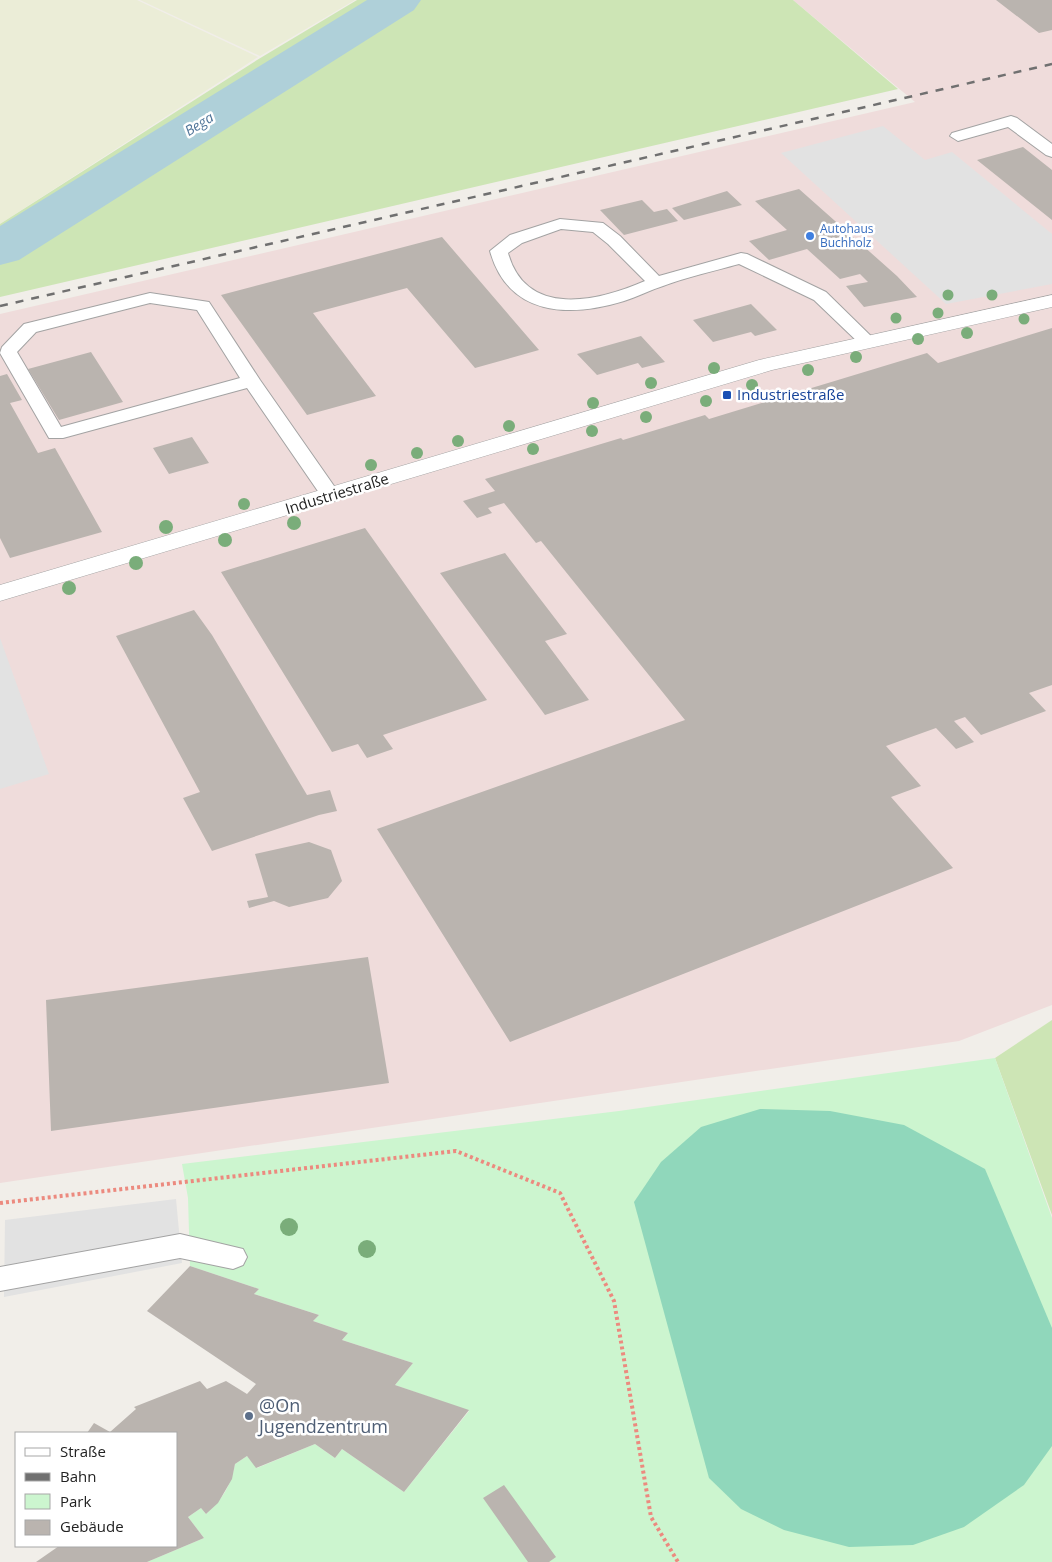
<svg xmlns="http://www.w3.org/2000/svg" width="1052" height="1562" font-family="'Open Sans',sans-serif">
<style>
.commercial{fill:#efdcdb}
.farmland{fill:#ebedd7}
.grass{fill:#cde5b5}
.park{fill:#ccf5cf}
.pitch{fill:#90d7bb}
.parking{fill:#e2e2e2}
.lines{fill:none;stroke-linecap:round;stroke-linejoin:round}
.river{fill:#afd0d9;fill-rule:evenodd}
.building{fill:#bab4af}
.service-casing{stroke:#a3a3a3;stroke-width:2}
.minor-casing{stroke:#a3a3a3;stroke-width:1}
.path{stroke:#ec8a7f;stroke-width:4;stroke-dasharray:3 3;stroke-linecap:butt}
.service{fill:#fff;fill-rule:evenodd}
.minor{fill:#fff;fill-rule:evenodd}
.rail{stroke:#707070;stroke-width:2.5;stroke-dasharray:8 8;stroke-linecap:butt}
.tree{fill:#7aad7a}
.shop-dot{fill:#3f7fe0;stroke:#fff;stroke-width:2}
.transit-dot{fill:#1a4fb4;stroke:#fff;stroke-width:2}
.service-dot{fill:#5c6f8a;stroke:#fff;stroke-width:2}
.labels{text-anchor:middle;stroke-width:5;stroke-linejoin:round;paint-order:stroke}
.far-shop-label{font-size:12px;fill:#366cbe;stroke:#fff;text-anchor:start}
.far-water-label{font-size:14px;font-style:italic;fill:#507599;stroke:#fff}
.transit-label{font-size:15px;fill:#164399;stroke:#fff;text-anchor:start}
.street-label{font-size:15px;fill:#222;stroke:#fff}
.near-service-label{font-size:18px;fill:#4e5e75;stroke:#fff;text-anchor:start}
</style>
<rect width="100%" height="100%" fill="#f1eee9"/>
<path class="commercial" d="M 793,0 L 1052,0 L 1052,1005 L 959,1041 L 0,1183 L 0,314 L 915,102 Z"/>
<path class="farmland" d="M 0,0 L 137,0 L 258,57 L 0,224 Z
M 140,0 L 355,0 L 260,56 Z"/>
<path class="grass" d="M 357,0 L 793,0 L 898,89 L 0,297 L 0,224 L 257,60 Z
M 1052,1020 L 1052,1215 L 995,1058 Z"/>
<path class="park" d="M 995,1058 L 1052,1218 L 1052,1562 L 147,1562 L 204,1538 L 188,1517 L 201,1508 L 206,1514 C 222,1500 231,1486 235,1464 L 247,1456 L 257,1468 L 315,1444 L 335,1458 L 342,1449 L 404,1492 L 469,1411 L 395,1385 L 413,1363 L 342,1340 L 348,1333 L 313,1321 L 319,1315 L 254,1294 L 259,1289 L 190,1266 L 188,1198 L 182,1164 L 619,1111 Z"/>
<path class="pitch" d="M 760,1109 L 830,1111 L 904,1125 L 985,1169 L 1052,1328 L 1052,1446 L 1024,1485 L 964,1527 L 913,1545 L 849,1547 L 784,1530 L 741,1509 L 709,1478 L 634,1202 L 661,1162 L 701,1127 Z"/>
<path class="parking" d="M 883,126 L 925,160 L 952,152 L 1052,234 L 1052,284 L 946,304 L 781,153 Z
M 0,638 L 49,774 L 0,789 Z
M 176,1199 L 182,1263 L 4,1297 L 5,1220 Z"/>
<g class="lines">
<path class="river" d="M 367,0 L 421,0 L 414,10 L 19,260 L 0,265 L 0,226 Z"/>
</g>
<path class="building" d="M 996,0 L 1052,0 L 1052,30 L 1039,33 Z
M 1023,147 L 1052,170 L 1052,220 L 977,160 Z
M 799,189 L 897,276 L 917,297 L 864,307 L 846,286 L 868,282 L 860,274 L 840,279 L 807,249 L 769,260 L 749,241 L 787,230 L 755,201 Z
M 727,191 L 742,205 L 684,220 L 672,208 Z
M 642,200 L 654,212 L 667,209 L 678,221 L 624,235 L 600,210 Z
M 442,237 L 539,350 L 475,368 L 407,288 L 313,313 L 376,396 L 307,415 L 221,295 Z
M 751,304 L 777,330 L 755,336 L 751,332 L 713,342 L 693,320 Z
M 1052,328 L 1052,685 L 1029,693 L 1046,711 L 981,735 L 965,717 L 954,721 L 974,742 L 956,749 L 936,728 L 886,746 L 921,786 L 891,797 L 953,868 L 510,1042 L 377,829 L 685,720 L 541,541 L 536,543 L 504,503 L 488,508 L 492,513 L 477,518 L 463,501 L 495,491 L 485,479 L 621,438 L 623,440 L 705,415 L 709,419 L 927,353 L 938,363 Z
M 641,336 L 665,362 L 642,368 L 638,363 L 597,375 L 577,354 Z
M 91,352 L 123,402 L 59,420 L 28,369 Z
M 7,374 L 22,400 L 10,403 L 38,453 L 55,448 L 102,532 L 10,558 L 0,538 L 0,376 Z
M 192,437 L 209,463 L 169,474 L 153,448 Z
M 365,528 L 487,700 L 383,735 L 393,749 L 367,758 L 358,744 L 332,752 L 221,572 Z
M 505,553 L 567,634 L 545,641 L 589,700 L 545,715 L 440,573 Z
M 194,610 L 212,635 L 307,795 L 330,790 L 337,811 L 319,815 L 212,851 L 183,798 L 200,792 L 116,636 Z
M 309,842 L 331,850 L 342,881 L 328,898 L 289,907 L 274,901 L 249,908 L 247,901 L 268,897 L 255,854 Z
M 368,957 L 389,1083 L 51,1131 L 46,1000 Z
M 190,1266 L 259,1289 L 254,1294 L 319,1315 L 313,1321 L 348,1333 L 342,1340 L 413,1363 L 395,1385 L 469,1410 L 404,1492 L 342,1449 L 335,1458 L 315,1444 L 256,1468 L 247,1456 L 235,1464 L 232,1479 L 218,1503 L 206,1514 L 201,1508 L 188,1517 L 204,1538 L 147,1562 L 36,1562 L 59,1546 L 176,1546 L 176,1433 L 87,1433 L 94,1423 L 110,1432 L 136,1409 L 134,1407 L 200,1381 L 207,1389 L 226,1381 L 247,1394 L 256,1384 L 147,1311 Z
M 504,1485 L 556,1557 L 549,1562 L 528,1562 L 483,1498 Z"/>
<g class="lines">
<g class="service-casing">
<path id="service" d="M 1011,116 L 1017,118 L 1052,144 L 1052,157 L 1046,155 L 1008,127 L 958,141 L 950,136 L 952,133 Z
M 560,219 L 603,223 L 620,236 L 659,276 L 741,253 L 747,254 L 826,292 L 876,341 L 873,345 L 861,345 L 814,300 L 739,264 C 714,271 687,277 663,286 C 650,290 637,297 624,301 C 569,318 508,316 490,251 L 510,235 ZM 561,229 L 593,232 L 608,244 L 645,281 C 597,302 526,318 508,253 L 522,243 Z
M 150,293 L 209,302 L 260,380 L 341,496 L 338,500 L 331,502 L 324,500 L 247,388 L 63,438 L 49,438 L 0,353 L 2,347 L 24,324 ZM 150,303 L 197,310 L 240,378 L 61,427 L 17,352 L 36,332 Z
M 180,1234 L 243,1249 L 247,1257 L 243,1265 L 233,1269 L 180,1258 L 0,1291 L 0,1267 Z"/>
</g>
<g class="minor-casing">
<path id="minor" d="M 1052,295 L 1052,307 L 772,370 L 0,601 L 0,585 L 759,360 Z"/>
</g>
<path class="path" d="M 0,1203 L 456,1151 L 560,1193 L 614,1301 L 651,1517 L 678,1562"/>
<use href="#service" class="service"/>
<use href="#minor" class="minor"/>
<path class="rail" d="M 0,306 L 1052,64"/>
</g>
<g class="tree">
<circle cx="948" cy="295" r="5.5"/>
<circle cx="992" cy="295" r="5.5"/>
<circle cx="938" cy="313" r="5.5"/>
<circle cx="896" cy="318" r="5.5"/>
<circle cx="1024" cy="319" r="5.5"/>
<circle cx="967" cy="333" r="6"/>
<circle cx="918" cy="339" r="6"/>
<circle cx="856" cy="357" r="6"/>
<circle cx="714" cy="368" r="6"/>
<circle cx="808" cy="370" r="6"/>
<circle cx="651" cy="383" r="6"/>
<circle cx="752" cy="385" r="6"/>
<circle cx="706" cy="401" r="6"/>
<circle cx="593" cy="403" r="6"/>
<circle cx="646" cy="417" r="6"/>
<circle cx="509" cy="426" r="6"/>
<circle cx="592" cy="431" r="6"/>
<circle cx="458" cy="441" r="6"/>
<circle cx="533" cy="449" r="6"/>
<circle cx="417" cy="453" r="6"/>
<circle cx="371" cy="465" r="6"/>
<circle cx="244" cy="504" r="6"/>
<circle cx="294" cy="523" r="7"/>
<circle cx="166" cy="527" r="7"/>
<circle cx="225" cy="540" r="7"/>
<circle cx="136" cy="563" r="7"/>
<circle cx="69" cy="588" r="7"/>
<circle cx="289" cy="1227" r="9"/>
<circle cx="367" cy="1249" r="9"/>
</g>
<circle class="shop-dot" cx="810" cy="236" r="5"/>
<rect class="transit-dot" x="722" y="390" width="10" height="10" rx="2.5"/>
<circle class="service-dot" cx="249" cy="1416" r="5"/>
<g class="labels">
<g class="far-shop-label">
<text x="820" y="233">Autohaus<tspan x="820" dy="14">Buchholz</tspan></text>
</g>
<g class="far-water-label">
<text transform="translate(199 124) rotate(-32)" y="5">Bega</text>
</g>
<g class="transit-label">
<text x="737" y="400">Industriestraße</text>
</g>
<g class="street-label">
<text transform="translate(337 494) rotate(-17)" y="5">Industriestraße</text>
</g>
<g class="near-service-label">
<text x="259" y="1412">@On<tspan x="259" dy="21">Jugendzentrum</tspan></text>
</g>
</g>
<rect x="15" y="1432" width="162" height="115" fill="#ffffff" stroke="#a7a7a7"/>
<rect x="25" y="1448" width="25" height="8" fill="#ffffff" stroke="#a7a7a7"/>
<text x="60" y="1457" font-size="15" fill="#222222">Straße</text>
<rect x="25" y="1473" width="25" height="8" fill="#707070" stroke="#a7a7a7"/>
<text x="60" y="1482" font-size="15" fill="#222222">Bahn</text>
<rect x="25" y="1494" width="25" height="15" fill="#ccf5cf" stroke="#a7a7a7"/>
<text x="60" y="1507" font-size="15" fill="#222222">Park</text>
<rect x="25" y="1520" width="25" height="15" fill="#bab4af" stroke="#a7a7a7"/>
<text x="60" y="1532" font-size="15" fill="#222222">Gebäude</text>
</svg>
